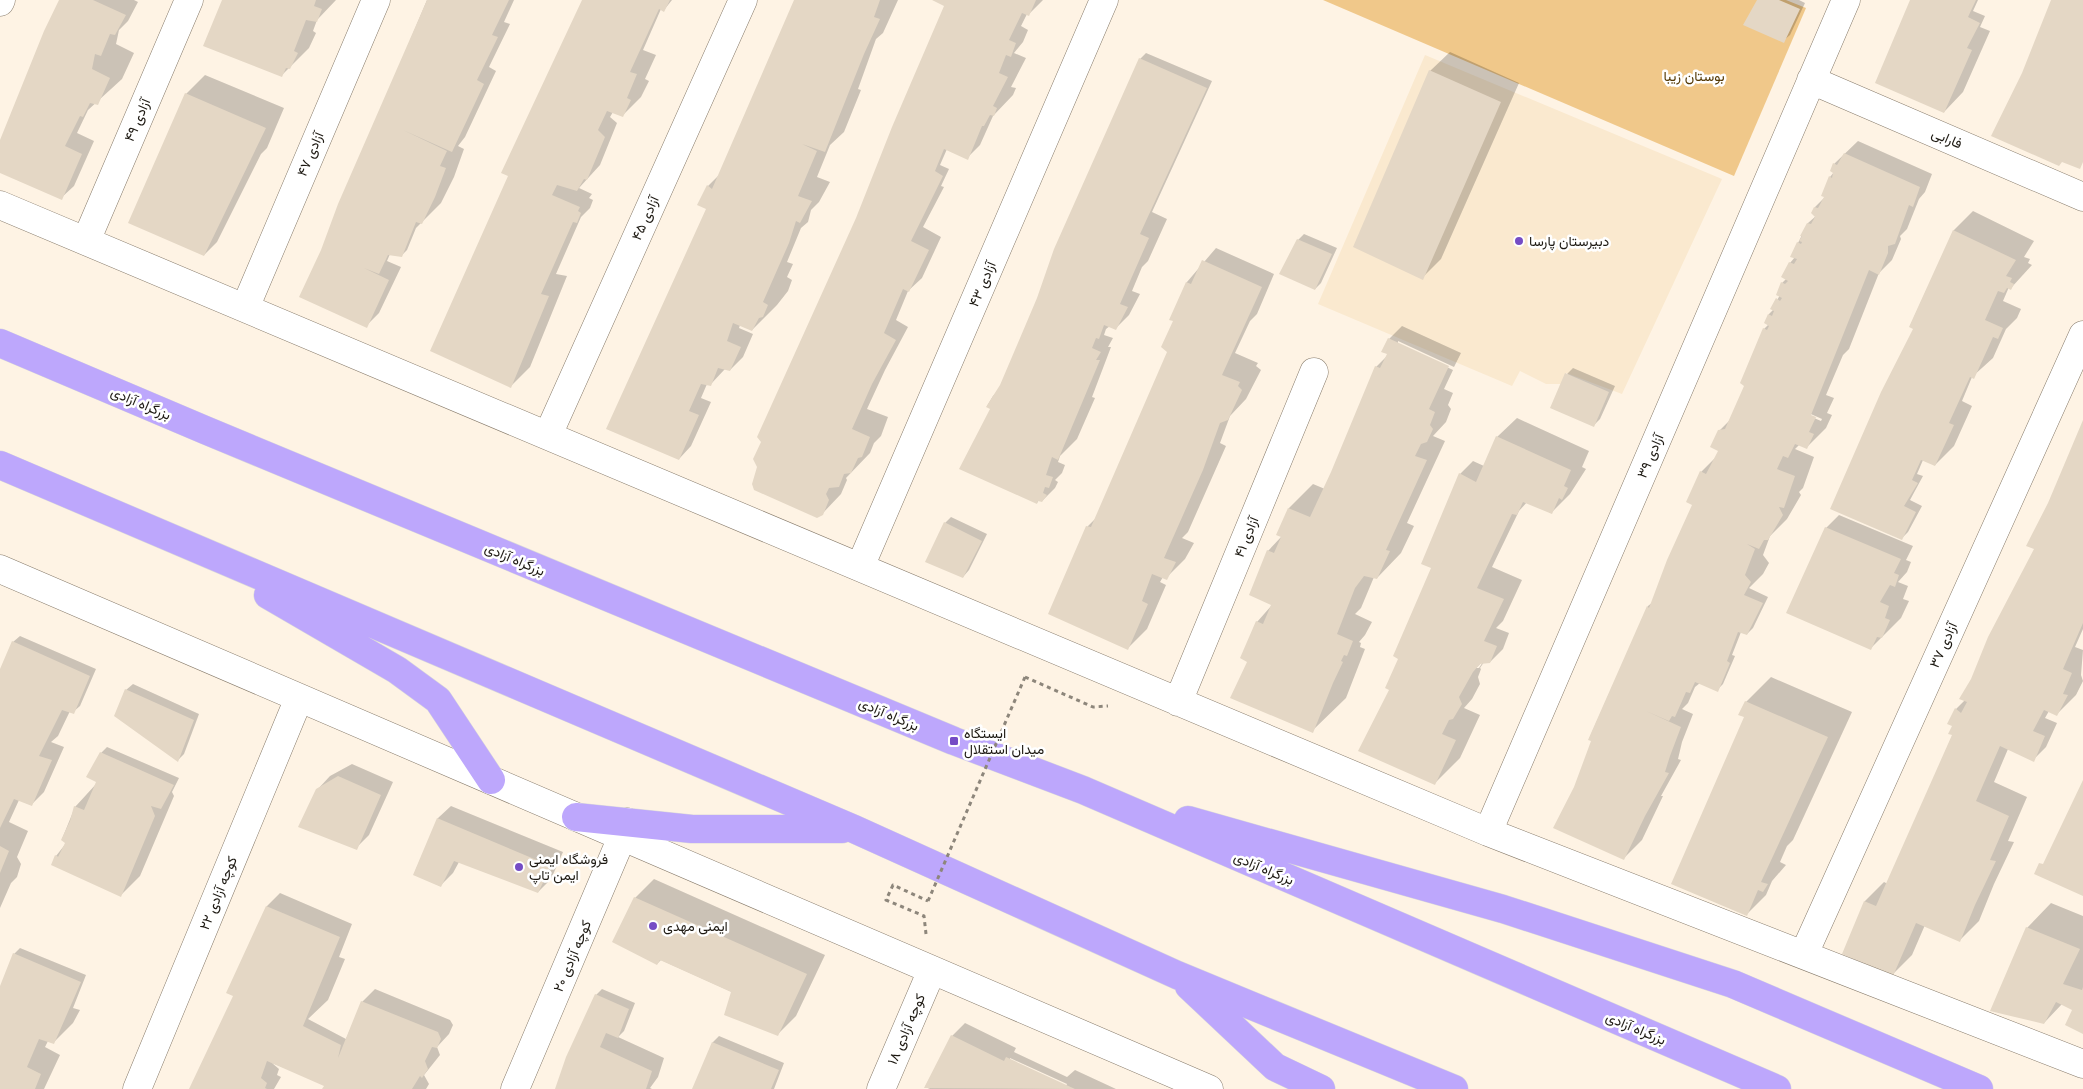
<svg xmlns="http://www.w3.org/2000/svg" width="2083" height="1089" font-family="Lato,Vazirmatn,sans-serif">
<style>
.built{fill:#fae9cf}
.green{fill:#f0c88a}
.shadow{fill:#0003;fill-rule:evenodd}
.building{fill:#e4d7c5}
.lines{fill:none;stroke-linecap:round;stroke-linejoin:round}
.minor-casing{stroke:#877b6b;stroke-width:29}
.highway-casing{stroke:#dbdad9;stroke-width:29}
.path{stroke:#8d867b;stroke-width:3;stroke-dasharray:4 4;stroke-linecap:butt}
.minor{stroke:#fff;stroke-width:28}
.highway{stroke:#bda7fc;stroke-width:28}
.path-bridge{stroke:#8d867b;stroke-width:3;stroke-dasharray:4 4;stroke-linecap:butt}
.poi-dot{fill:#754cc5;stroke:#fff;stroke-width:2}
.labels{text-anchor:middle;stroke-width:5;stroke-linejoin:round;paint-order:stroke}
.park-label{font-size:14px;fill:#533804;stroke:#fff}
.street-label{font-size:14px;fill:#1d1912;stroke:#fff}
.poi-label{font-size:14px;fill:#1d1912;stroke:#fff;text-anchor:start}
</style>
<rect width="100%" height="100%" fill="#fef3e4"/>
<path class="built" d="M 1425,55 L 1722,179 L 1622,394 L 1566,373 L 1561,384 L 1546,384 L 1520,371 L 1512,386 L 1318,304 Z"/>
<path class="green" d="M 1323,0 L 1786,0 L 1806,8 L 1734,176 Z"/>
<path class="shadow" d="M 60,0 L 134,0 L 138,2 L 128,21 L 119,30 L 116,44 L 134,53 L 122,79 L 88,110 L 77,133 L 94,141 L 74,186 L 61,198 L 0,172 L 0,142 Z
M 223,0 L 336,0 L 317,20 L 313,31 L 316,33 L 309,48 L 282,75 Z
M 427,0 L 514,0 L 504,22 L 510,24 L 489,67 L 496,71 L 465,137 L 458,146 L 464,149 L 454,177 L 441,203 L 416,228 L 407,250 L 401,256 L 390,254 L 387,261 L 401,267 L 379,313 L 366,326 L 322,250 Z
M 584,0 L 672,0 L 664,10 L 661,9 L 643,50 L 656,55 L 645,79 L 649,81 L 641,97 L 622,116 L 613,112 L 610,117 L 617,123 L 600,165 L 579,188 L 592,194 L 589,198 L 593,200 L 590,208 L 581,217 L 556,274 L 567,276 L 530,367 L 511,386 L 510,175 Z
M 796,0 L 898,0 L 883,33 L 876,39 L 858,89 L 861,90 L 844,132 L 830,145 L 817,177 L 830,182 L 819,202 L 811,210 L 808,222 L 801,228 L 787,262 L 793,264 L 787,277 L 792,280 L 788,291 L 777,305 L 752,330 L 740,325 L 739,328 L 753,334 L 743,357 L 730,370 L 725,369 L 710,385 L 707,384 L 701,398 L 711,402 L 691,446 L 679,459 L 707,209 L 708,186 L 721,173 Z
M 935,0 L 1043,0 L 1029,14 L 1027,14 L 1021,26 L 1028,30 L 1023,42 L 1014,53 L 1026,58 L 1011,87 L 1016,88 L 1013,95 L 993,116 L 980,145 L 967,158 L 947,149 L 940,165 L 949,169 L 941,186 L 944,187 L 923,227 L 941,237 L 922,278 L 908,291 L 896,320 L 908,327 L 885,370 L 867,409 L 888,417 L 881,436 L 874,443 L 870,453 L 846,478 L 847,480 L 841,494 L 822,514 L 858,218 L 946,6 Z
M 1759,0 L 1799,0 L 1805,3 L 1790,35 L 1783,41 Z
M 1911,0 L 1978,0 L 1973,11 L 1985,16 L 1980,27 L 1990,31 L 1963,92 L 1944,112 Z
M 1450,52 L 1519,83 L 1441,259 L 1422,278 L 1430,71 Z
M 1146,53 L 1212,81 L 1152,212 L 1167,219 L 1148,261 L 1142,267 L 1132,291 L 1140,294 L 1129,315 L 1116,328 L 1110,326 L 1106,329 L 1104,335 L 1113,338 L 1108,347 L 1111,347 L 1092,397 L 1095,398 L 1077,439 L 1060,456 L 1058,462 L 1065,465 L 1062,473 L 1055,480 L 1058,482 L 1055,488 L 1042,501 L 1039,500 L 1037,503 L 991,409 L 987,406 L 993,396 L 999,390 L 1140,59 Z
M 205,75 L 284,108 L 267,148 L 261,154 L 217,242 L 204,255 L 130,223 L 186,94 Z
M 1858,141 L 1932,174 L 1925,192 L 1919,199 L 1907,229 L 1900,236 L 1901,239 L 1892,260 L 1879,273 L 1849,349 L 1843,355 L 1826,395 L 1834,398 L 1827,413 L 1832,415 L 1826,428 L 1807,447 L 1800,444 L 1795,449 L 1814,457 L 1803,488 L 1799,492 L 1801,495 L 1787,519 L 1770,536 L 1763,555 L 1769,563 L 1763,574 L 1749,588 L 1768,597 L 1753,628 L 1747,634 L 1741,632 L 1732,655 L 1735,656 L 1723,684 L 1717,690 L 1700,683 L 1695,687 L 1688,703 L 1682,709 L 1693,714 L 1682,742 L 1678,759 L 1681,760 L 1661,796 L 1663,796 L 1642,840 L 1623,859 L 1575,787 L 1593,740 L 1589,739 L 1648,606 L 1653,602 L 1693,505 L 1701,472 L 1716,457 L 1720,450 L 1719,431 L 1731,419 L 1745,386 L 1764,329 L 1768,325 L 1769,314 L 1773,310 L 1772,309 L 1780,295 L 1782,283 L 1787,278 L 1790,263 L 1795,257 L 1798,243 L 1808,223 L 1816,216 L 1815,207 L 1824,198 L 1830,177 L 1834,172 L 1834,164 ZM 1752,388 L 1822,419 L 1821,421 L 1752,391 Z
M 1973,211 L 2034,241 L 2024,257 L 2030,259 L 2028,263 L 2032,265 L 2011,288 L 2009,287 L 2003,301 L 2021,309 L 2017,318 L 2006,329 L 1993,358 L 1972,377 L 1962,401 L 1972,406 L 1954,446 L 1935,465 L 1923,460 L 1917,474 L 1923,476 L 1910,500 L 1922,506 L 1908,532 L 1902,538 L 1915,328 L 1910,326 L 1954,230 Z
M 1304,234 L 1337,248 L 1321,283 L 1315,289 L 1298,240 Z
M 1216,248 L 1274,274 L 1257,314 L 1250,321 L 1235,353 L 1258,363 L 1256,366 L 1261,370 L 1246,399 L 1230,416 L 1220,443 L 1226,446 L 1188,532 L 1182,538 L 1194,543 L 1185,559 L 1166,578 L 1163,577 L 1160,582 L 1166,585 L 1147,629 L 1128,648 L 1050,614 L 1088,526 L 1097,517 L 1168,352 L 1175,320 L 1171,319 L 1187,282 Z
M 1402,326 L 1461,353 L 1454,367 L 1398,341 L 1398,344 L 1453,370 L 1444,389 L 1453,393 L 1448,405 L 1451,409 L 1446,422 L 1433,436 L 1445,441 L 1407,523 L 1414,526 L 1401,553 L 1377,578 L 1374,577 L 1361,608 L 1355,614 L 1372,622 L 1365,635 L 1359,642 L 1361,643 L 1360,647 L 1365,649 L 1346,698 L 1312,731 L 1249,661 L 1241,658 L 1257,622 L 1272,605 L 1268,551 L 1282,536 L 1289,508 L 1313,484 L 1325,489 L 1376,367 L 1388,355 L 1389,339 Z
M 1573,368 L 1615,386 L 1600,419 L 1594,425 L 1567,374 Z
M 1517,418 L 1589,451 L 1582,467 L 1586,469 L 1570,494 L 1551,513 L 1527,502 L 1519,511 L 1492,567 L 1522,580 L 1503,621 L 1496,628 L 1509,633 L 1503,649 L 1490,662 L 1484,662 L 1480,668 L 1481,669 L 1478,677 L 1480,684 L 1472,699 L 1464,708 L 1480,715 L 1460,758 L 1435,783 L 1391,689 L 1432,568 L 1460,474 L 1473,461 L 1484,466 L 1497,437 ZM 1485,659 L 1479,668 L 1476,668 Z
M 2083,423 L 2083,629 L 2075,647 L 2083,650 L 2081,675 L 2083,681 L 2076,695 L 2057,714 L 2049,711 L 2045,718 L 2057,723 L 2046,747 L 2033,760 L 2008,749 L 1994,782 L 2027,797 L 2008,841 L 2014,842 L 1994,884 L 1979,921 L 1960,940 L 1925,925 L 1912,955 L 1892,975 L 1843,954 L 1865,901 L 1884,882 L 1888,884 L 1953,734 L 1956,709 L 1965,700 L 1972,680 L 2035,549 L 2049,503 Z
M 1839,515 L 1913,546 L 1906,560 L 1911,562 L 1907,572 L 1898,582 L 1908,586 L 1903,599 L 1909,601 L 1901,618 L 1871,648 L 1826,528 Z
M 951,517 L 987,534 L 969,570 L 963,577 L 945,523 Z
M 20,636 L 96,669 L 80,706 L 73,712 L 70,711 L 58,736 L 51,742 L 64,747 L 44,792 L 31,805 L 19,800 L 9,822 L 28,831 L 17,857 L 21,864 L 17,877 L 11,883 L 0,908 L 0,672 L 13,642 Z
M 1771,677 L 1852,712 L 1793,840 L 1787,846 L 1780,862 L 1786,865 L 1772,881 L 1766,895 L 1747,914 L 1746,702 Z
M 133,684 L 199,714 L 184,754 L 178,760 L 126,690 Z
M 107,747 L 179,778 L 172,792 L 174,796 L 140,876 L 121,895 L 56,856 L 67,842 L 62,839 L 75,807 L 97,783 L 101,753 Z
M 352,764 L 393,782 L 369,835 L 356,848 L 317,790 L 330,776 Z
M 451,806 L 563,852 L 551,879 L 538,892 L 459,862 L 453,873 L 440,886 L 414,874 L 438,818 Z
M 654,879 L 825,955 L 796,1016 L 777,1035 L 732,992 L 661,960 L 657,964 L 635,898 Z
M 280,893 L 352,924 L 339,957 L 345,959 L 328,1000 L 308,1019 L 346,1039 L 362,1002 L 375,989 L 450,1020 L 453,1025 L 449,1034 L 437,1047 L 440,1055 L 424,1075 L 429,1084 L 426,1089 L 324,1089 L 326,1084 L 272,1063 L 279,1069 L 277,1075 L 281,1077 L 274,1089 L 191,1089 L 234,997 L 246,951 L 267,906 Z
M 2051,903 L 2083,916 L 2083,1032 L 2076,1005 L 2062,1004 L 2044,1023 L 2027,928 Z
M 20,948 L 86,975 L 73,1008 L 80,1010 L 73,1023 L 53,1043 L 48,1041 L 45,1047 L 60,1055 L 44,1089 L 0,1089 L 0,989 L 14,954 Z
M 602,989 L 635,1003 L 624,1031 L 618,1037 L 664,1058 L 658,1077 L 650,1088 L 652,1089 L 556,1089 L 596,995 Z
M 965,1023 L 1016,1048 L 1014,1052 L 1067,1077 L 1075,1070 L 1116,1089 L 930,1089 L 925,1087 L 952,1036 ZM 1010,1058 L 1067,1084 L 1066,1086 L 1010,1061 Z
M 719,1036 L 784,1063 L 774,1089 L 694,1089 L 713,1042 Z"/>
<path class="building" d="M 59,0 L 93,0 L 126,15 L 115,35 L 110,34 L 101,56 L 95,54 L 92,69 L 110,78 L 98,105 L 90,103 L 83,117 L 80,116 L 65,146 L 82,154 L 62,200 L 0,173 L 0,140 L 44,31 Z
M 222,0 L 316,0 L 314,6 L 322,9 L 317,22 L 306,20 L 294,51 L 298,53 L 290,69 L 286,68 L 282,77 L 203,46 Z
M 427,0 L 509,0 L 492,35 L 498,37 L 477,80 L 484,84 L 452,152 L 403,130 L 447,151 L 440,166 L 446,168 L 435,197 L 422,224 L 416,222 L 402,257 L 388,255 L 379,274 L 364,268 L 389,280 L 367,328 L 299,297 L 321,250 L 338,204 Z
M 582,0 L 670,0 L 664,12 L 659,9 L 630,72 L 637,74 L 627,98 L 631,100 L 623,117 L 607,111 L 598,130 L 605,137 L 587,180 L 584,179 L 577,191 L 557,185 L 552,195 L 580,207 L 578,211 L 581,213 L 577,223 L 573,222 L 541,294 L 549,296 L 511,388 L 430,351 L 508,176 L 501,173 Z
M 794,0 L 880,0 L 874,17 L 880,19 L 864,54 L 825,152 L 802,144 L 817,151 L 798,196 L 812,201 L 800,223 L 796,221 L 789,243 L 763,302 L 768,305 L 763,317 L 759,318 L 752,331 L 733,323 L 727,341 L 741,347 L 730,371 L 718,368 L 711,386 L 701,384 L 689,411 L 699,415 L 679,460 L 606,429 L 706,209 L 697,205 L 707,185 L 712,189 Z
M 932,0 L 1036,0 L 1029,16 L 1022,13 L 1009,40 L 1016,43 L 1011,57 L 1006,55 L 999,73 L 1008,77 L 993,106 L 997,108 L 994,116 L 990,115 L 984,126 L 982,126 L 968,160 L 944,149 L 935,171 L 943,176 L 911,241 L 929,250 L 909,292 L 903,289 L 884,333 L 896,340 L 872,384 L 852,429 L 870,437 L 862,457 L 858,458 L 851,473 L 844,474 L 839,487 L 829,488 L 826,494 L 829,500 L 823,515 L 817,518 L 754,490 L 752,484 L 757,467 L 753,459 L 761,442 L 757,437 L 856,218 L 892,127 L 944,6 Z
M 1757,0 L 1779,0 L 1800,9 L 1784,43 L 1743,25 Z
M 1910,0 L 1976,0 L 1968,17 L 1980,23 L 1967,48 L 1972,50 L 1944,113 L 1875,83 Z
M 2051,0 L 2083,0 L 2083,162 L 2080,169 L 2062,162 L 2059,166 L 1991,136 L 2022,73 Z
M 1139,58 L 1207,88 L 1140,234 L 1149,238 L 1120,304 L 1128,307 L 1116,330 L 1104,325 L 1099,339 L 1096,338 L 1092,348 L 1101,352 L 1096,360 L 1100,360 L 1058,460 L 1052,457 L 1046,475 L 1053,477 L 1049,488 L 1045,487 L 1043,493 L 1047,495 L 1042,502 L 1038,501 L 1037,504 L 959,469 L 990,409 L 986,407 L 1000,385 L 1037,298 L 1054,249 Z
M 1429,70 L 1501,102 L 1423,280 L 1353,247 Z
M 185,93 L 266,128 L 204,256 L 128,223 Z
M 1844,153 L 1920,187 L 1913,207 L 1909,205 L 1895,244 L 1888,246 L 1888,253 L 1879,275 L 1869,270 L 1811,415 L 1816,417 L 1809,432 L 1814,434 L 1807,449 L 1795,444 L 1788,458 L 1783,456 L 1777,469 L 1795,476 L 1784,508 L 1779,507 L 1783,515 L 1768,540 L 1764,540 L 1759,549 L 1747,544 L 1755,549 L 1745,575 L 1751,582 L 1744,595 L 1763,603 L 1747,635 L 1738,632 L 1727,661 L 1730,663 L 1718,692 L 1695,682 L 1690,693 L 1686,692 L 1675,717 L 1672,716 L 1669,721 L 1646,711 L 1681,727 L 1670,756 L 1665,772 L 1669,773 L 1645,816 L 1624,860 L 1553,828 L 1574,787 L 1591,741 L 1588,740 L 1647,606 L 1649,608 L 1667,560 L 1692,505 L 1686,502 L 1700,471 L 1706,474 L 1718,451 L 1710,447 L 1718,430 L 1725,429 L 1744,386 L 1740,383 L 1763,328 L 1767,330 L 1769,326 L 1764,323 L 1768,314 L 1772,316 L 1774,311 L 1770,309 L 1776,298 L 1780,301 L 1782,298 L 1776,295 L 1781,282 L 1785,284 L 1788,281 L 1781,277 L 1789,262 L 1794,264 L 1797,259 L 1790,257 L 1797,242 L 1801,244 L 1802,242 L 1799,241 L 1802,236 L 1800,236 L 1807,223 L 1811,224 L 1815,217 L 1811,213 L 1814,207 L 1818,208 L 1824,197 L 1821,196 L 1829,176 L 1832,178 L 1833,173 L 1830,171 L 1833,163 L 1837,165 Z
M 1953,230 L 2016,260 L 2006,276 L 2012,278 L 2010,282 L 2014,284 L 2011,290 L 2007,288 L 2004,293 L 1998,291 L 1985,320 L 2003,328 L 1998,339 L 1993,337 L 1974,379 L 1970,377 L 1949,423 L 1954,425 L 1935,466 L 1921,460 L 1912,480 L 1918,483 L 1904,506 L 1916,512 L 1902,540 L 1830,509 L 1881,392 L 1913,329 L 1909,327 Z
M 1297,239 L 1332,254 L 1315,290 L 1279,274 Z
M 1202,260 L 1262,287 L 1222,375 L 1240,382 L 1238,386 L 1242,390 L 1228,420 L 1220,423 L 1203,470 L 1164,558 L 1176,562 L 1167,580 L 1152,574 L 1142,601 L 1148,604 L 1128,650 L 1048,614 L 1086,526 L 1091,527 L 1167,352 L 1161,347 L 1173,321 L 1169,320 L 1186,282 L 1191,284 Z
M 1388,338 L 1449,366 L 1429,409 L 1435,412 L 1430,425 L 1433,429 L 1427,442 L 1421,444 L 1415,456 L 1427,460 L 1386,550 L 1390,551 L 1377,579 L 1364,576 L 1355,588 L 1337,634 L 1353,641 L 1347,656 L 1344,655 L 1341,661 L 1343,662 L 1333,683 L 1313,733 L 1230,698 L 1247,662 L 1240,658 L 1256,621 L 1263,624 L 1271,605 L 1249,595 L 1267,550 L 1274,553 L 1281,537 L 1276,535 L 1288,508 L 1310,517 L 1331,472 L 1375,366 L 1380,368 L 1387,354 L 1381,352 Z
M 1565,373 L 1609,392 L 1594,427 L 1550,408 Z
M 2083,420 L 2083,623 L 2063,669 L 2072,673 L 2063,694 L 2068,695 L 2057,716 L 2044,710 L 2033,731 L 2045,736 L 2034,762 L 2000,746 L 1976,801 L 2009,816 L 1990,860 L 1996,861 L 1975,905 L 1960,942 L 1916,923 L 1893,976 L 1842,954 L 1864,901 L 1876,906 L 1952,735 L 1948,734 L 1952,726 L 1947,724 L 1955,708 L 1961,713 L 1967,702 L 1959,699 L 1971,679 L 1988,637 L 2034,549 L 2026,546 L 2048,503 Z
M 1496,436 L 1571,470 L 1564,486 L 1568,488 L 1562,500 L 1559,498 L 1552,514 L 1523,502 L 1517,515 L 1512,514 L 1477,588 L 1504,599 L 1484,641 L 1497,646 L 1490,663 L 1480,664 L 1473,672 L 1459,697 L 1462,704 L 1453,719 L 1449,720 L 1442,734 L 1456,740 L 1435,785 L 1358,751 L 1389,690 L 1385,688 L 1398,659 L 1393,656 L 1431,568 L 1421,564 L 1459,473 L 1476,482 Z
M 944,522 L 982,541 L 963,578 L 925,562 Z
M 1825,527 L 1901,559 L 1894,573 L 1899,575 L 1895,587 L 1890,585 L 1880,602 L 1889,606 L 1885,618 L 1890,620 L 1882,638 L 1877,637 L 1871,650 L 1786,613 Z
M 12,641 L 90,676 L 74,714 L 62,710 L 39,756 L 52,760 L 32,806 L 14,799 L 0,828 L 0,669 Z
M 125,689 L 194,720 L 178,762 L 114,716 Z
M 1745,701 L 1828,737 L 1761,882 L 1768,884 L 1763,892 L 1758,890 L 1747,916 L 1671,884 L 1744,717 L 1738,715 Z
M 100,752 L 174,785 L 161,809 L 151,806 L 155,816 L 121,897 L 51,865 L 55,855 L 58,857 L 65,843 L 61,840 L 70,821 L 74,806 L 84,810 L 96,782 L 86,777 Z
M 338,776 L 381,795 L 357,850 L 298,827 L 316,789 Z
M 2083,780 L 2083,896 L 2034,874 L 2039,863 L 2043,864 Z
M 437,818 L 551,866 L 538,893 L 454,861 L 441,887 L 413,875 Z
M 0,846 L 9,851 L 0,873 Z
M 634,897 L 807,974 L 778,1036 L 724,1015 L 731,992 L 660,960 L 657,965 L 612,942 Z
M 266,906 L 340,937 L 303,1026 L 341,1045 L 338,1058 L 361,1001 L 438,1032 L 441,1039 L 437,1048 L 432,1047 L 425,1061 L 428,1069 L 422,1078 L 420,1076 L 412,1089 L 322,1089 L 324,1086 L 267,1061 L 261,1078 L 267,1083 L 265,1088 L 267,1089 L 189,1089 L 233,996 L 226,993 Z
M 2026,927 L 2080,949 L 2063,984 L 2082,990 L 2083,987 L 2083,1034 L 2065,1025 L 2072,1010 L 2056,1002 L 2044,1024 L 1990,1011 Z
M 13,953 L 81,982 L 54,1044 L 39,1039 L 27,1067 L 41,1074 L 35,1089 L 0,1089 L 0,986 Z
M 595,994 L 629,1009 L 618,1038 L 606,1033 L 600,1047 L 652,1071 L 646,1089 L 555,1089 L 566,1057 Z
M 951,1035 L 1004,1061 L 1006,1057 L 1075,1089 L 924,1088 Z
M 712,1042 L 779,1070 L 771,1089 L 692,1089 Z"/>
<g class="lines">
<g class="minor-casing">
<path id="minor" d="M 0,2 L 1,0
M 1811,80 L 2083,197
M 0,205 L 1488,832 L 2083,1064
M 86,241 L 189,0
M 245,308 L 376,0
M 548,435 L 743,0
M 860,567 L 1104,0
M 0,569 L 1209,1089
M 1178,702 L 1314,372
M 1488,832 L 1846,0
M 1804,954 L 2083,335
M 137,1089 L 299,698
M 515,1089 L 622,837 L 627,822
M 881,1089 L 932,970"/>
</g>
<g class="highway-casing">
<path id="highway" d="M 0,343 L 205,430 L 954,741 L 1083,790 L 1777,1089
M 0,465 L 854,829 L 1177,975 L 1454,1089
M 268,595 L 397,670 L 438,700 L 491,780
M 576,817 L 692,829 L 842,829
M 1188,820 L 1503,909 L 1733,984 L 1979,1089
M 1189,986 L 1275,1067 L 1321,1089"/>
</g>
<path class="path" d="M 1025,677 L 1093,707 L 1108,706
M 926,934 L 924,916 L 886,900 L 893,885 L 928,901"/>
<use href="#minor" class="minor"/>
<use href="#highway" class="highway"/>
<path class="path-bridge" d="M 928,901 L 1025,677"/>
</g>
<g class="poi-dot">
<circle cx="1519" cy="241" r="5"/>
<rect x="949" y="736" width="10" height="10" rx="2.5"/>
<circle cx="519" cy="867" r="5"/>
<circle cx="653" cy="926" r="5"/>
</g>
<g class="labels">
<g class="park-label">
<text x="1694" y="81">بوستان زیبا</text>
</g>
<g class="street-label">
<text transform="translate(137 120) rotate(-67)" y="5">۴۹ آزادی</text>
<text transform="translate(1947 138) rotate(23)" y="5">فارابی</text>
<text transform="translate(310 154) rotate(-67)" y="5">۴۷ آزادی</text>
<text transform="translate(645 218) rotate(-66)" y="5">۴۵ آزادی</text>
<text transform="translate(982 284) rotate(-67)" y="5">۴۳ آزادی</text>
<text transform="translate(141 403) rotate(23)" y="5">بزرگراه آزادی</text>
<text transform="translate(1650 456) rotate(-67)" y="5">۳۹ آزادی</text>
<text transform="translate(1246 537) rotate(-68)" y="5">۴۱ آزادی</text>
<text transform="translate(515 559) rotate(23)" y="5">بزرگراه آزادی</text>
<text transform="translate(1943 645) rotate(-66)" y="5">۳۷ آزادی</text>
<text transform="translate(889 714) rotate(23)" y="5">بزرگراه آزادی</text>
<text transform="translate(1264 868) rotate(23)" y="5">بزرگراه آزادی</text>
<text transform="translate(218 893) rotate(-68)" y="5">کوچه آزادی ۲۲</text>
<text transform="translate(572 956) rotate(-67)" y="5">کوچه آزادی ۲۰</text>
<text transform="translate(1636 1028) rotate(23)" y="5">بزرگراه آزادی</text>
<text transform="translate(906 1029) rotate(-67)" y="5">کوچه آزادی ۱۸</text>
</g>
<g class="poi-label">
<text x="1529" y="246">دبیرستان پارسا</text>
<text x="964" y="738">ایستگاه<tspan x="964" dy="16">میدان استقلال</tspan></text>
<text x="529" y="864">فروشگاه ایمنی<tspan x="529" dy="16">ایمن تاپ</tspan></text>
<text x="663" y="931">ایمنی مهدی</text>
</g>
</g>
</svg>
